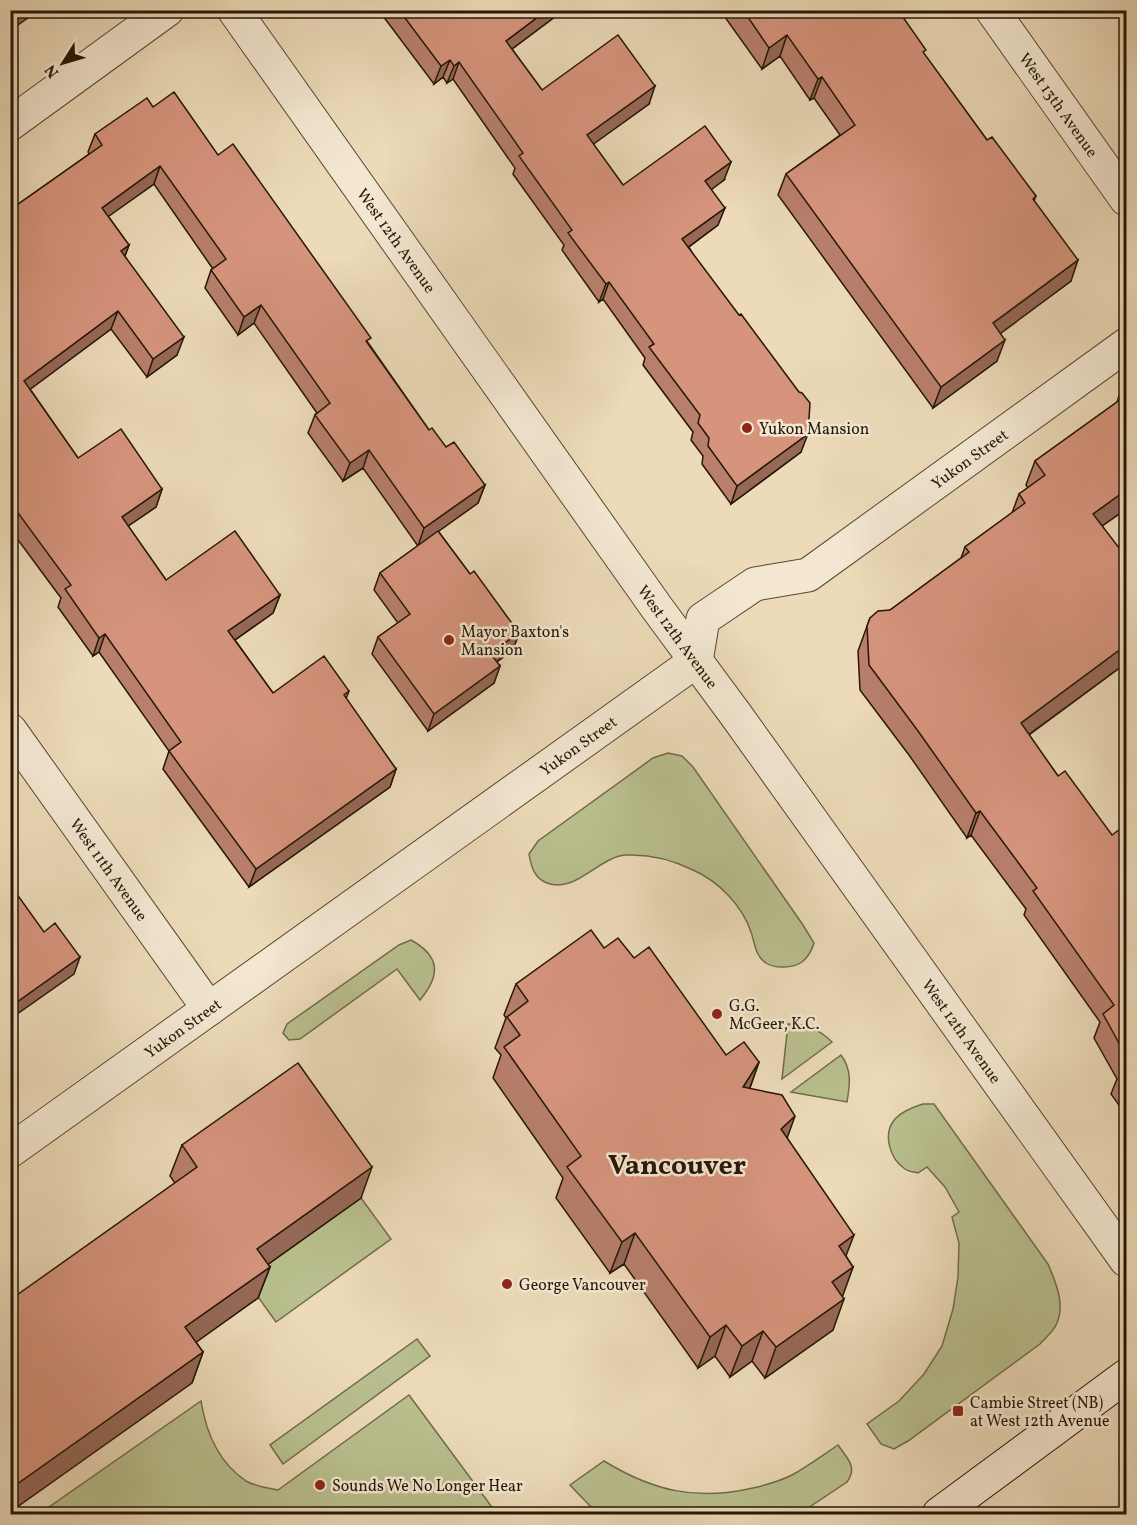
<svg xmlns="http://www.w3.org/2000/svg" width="1137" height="1525" font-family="Vollkorn,serif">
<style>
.green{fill:#b9bf8e;stroke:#706b4a;stroke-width:1.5}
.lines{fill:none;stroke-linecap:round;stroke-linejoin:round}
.minor-casing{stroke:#584832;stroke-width:35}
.tertiary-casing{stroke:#584832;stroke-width:35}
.secondary-casing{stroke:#261706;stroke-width:35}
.minor{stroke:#f3e7d1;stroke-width:33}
.tertiary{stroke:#f3e7d1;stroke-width:33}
.secondary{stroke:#f3e7d1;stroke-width:33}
.wall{fill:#b87f6c;stroke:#261706;stroke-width:1.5}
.shaded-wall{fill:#966858;stroke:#261706;stroke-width:1.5}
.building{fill:#d6947d;stroke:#261706;stroke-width:1.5}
.poi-dot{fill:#8f2418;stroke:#f3e7d1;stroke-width:2}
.labels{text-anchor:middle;stroke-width:5;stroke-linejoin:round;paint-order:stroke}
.street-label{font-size:16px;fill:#261706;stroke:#f3e7d1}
.poi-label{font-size:16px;fill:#261706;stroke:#f3e7d1;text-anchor:start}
.town-label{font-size:28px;font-weight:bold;fill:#261706;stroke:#f3e7d1}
</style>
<rect width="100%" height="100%" fill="#ecdab8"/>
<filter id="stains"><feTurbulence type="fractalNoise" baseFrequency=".00333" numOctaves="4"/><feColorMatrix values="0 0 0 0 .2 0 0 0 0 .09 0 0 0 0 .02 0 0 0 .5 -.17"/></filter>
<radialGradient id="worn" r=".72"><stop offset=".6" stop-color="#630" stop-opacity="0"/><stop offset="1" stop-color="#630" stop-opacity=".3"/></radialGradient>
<path class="green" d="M 668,753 L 682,756 L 693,767 L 803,925 L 814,943 C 812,950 808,957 802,962 C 793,968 775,969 766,963 C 755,956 755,943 751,932 C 742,905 718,881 693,870 C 673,860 649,854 626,855 C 598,857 576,894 547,883 C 534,878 531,866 529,854 L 538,841 L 653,758 Z
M 411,940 C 440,956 441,975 420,1000 L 397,969 L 300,1039 L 289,1040 L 283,1033 L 287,1024 L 399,945 Z
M 788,1024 C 806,1024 819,1029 832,1042 L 782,1079 Z
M 841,1055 C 852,1070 850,1084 847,1102 L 791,1092 Z
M 923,1104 L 934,1104 L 1048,1264 C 1056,1283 1066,1305 1056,1325 C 1053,1332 1045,1338 1040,1344 L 908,1441 L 894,1449 L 881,1444 L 867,1424 L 899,1401 L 924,1374 L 942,1346 L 953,1309 L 958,1277 L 959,1243 L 952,1217 L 959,1212 L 945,1187 L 927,1167 L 918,1173 C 914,1172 909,1172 905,1169 C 890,1159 882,1134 895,1119 C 902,1111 913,1107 923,1104 Z
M 361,1198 L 391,1239 L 276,1322 L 246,1280 Z
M 417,1339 L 430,1356 L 283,1464 L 270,1445 Z
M 409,1395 L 497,1514 L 39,1514 L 201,1401 C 206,1433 218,1462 246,1481 C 254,1486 269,1488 278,1490 Z
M 838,1445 C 847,1458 858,1467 847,1482 L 799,1514 L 603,1514 L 590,1506 L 570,1485 L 604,1461 C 653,1491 696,1501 753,1488 C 766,1485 780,1481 792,1475 C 808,1466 823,1455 838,1445 Z"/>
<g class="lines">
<g class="minor-casing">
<g id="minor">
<path id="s1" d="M 992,10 L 1126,199"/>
<path d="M 10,124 L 167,10"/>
<path id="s2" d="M 696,661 L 703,619 L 755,584 L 808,575 L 1126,345"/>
<path id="s3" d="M 10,730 L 209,1009"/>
</g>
</g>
<g class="tertiary-casing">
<g id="tertiary">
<path id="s4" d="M 234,10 L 657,608 L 736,715 L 1126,1260"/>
<path id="s5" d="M 10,1151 L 696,661"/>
</g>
</g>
<g class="secondary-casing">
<path id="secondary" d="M 939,1514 L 1126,1376"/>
</g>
<use href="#minor" class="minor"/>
<use href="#tertiary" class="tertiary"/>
<use href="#secondary" class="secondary"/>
</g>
<path class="wall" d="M 376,10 L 564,10 L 512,49 L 542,90 L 649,104 L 593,144 L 623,185 L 724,180 L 711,189 L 718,225 L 689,247 L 801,452 L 731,504 L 702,464 L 703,456 L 691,440 L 693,432 L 643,365 L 645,358 L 603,299 L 599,302 L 562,250 L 564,245 L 513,174 L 515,168 L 453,79 L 447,83 L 443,77 L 434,84 L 380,12 L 378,14 Z
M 722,10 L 898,10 L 924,54 L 987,140 L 1036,196 L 1034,201 L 1071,281 L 1000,333 L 997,361 L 933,408 L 778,195 L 786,174 L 840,135 L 814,98 L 810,100 L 780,56 L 762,69 L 722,13 Z
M 153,107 L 218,155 L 369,344 L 429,430 L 446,447 L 485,485 L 478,503 L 438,531 L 470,574 L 519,633 L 513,650 L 497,662 L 500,666 L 494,683 L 428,731 L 372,654 L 378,637 L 398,623 L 374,590 L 380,573 L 418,546 L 363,468 L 343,481 L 308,433 L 315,415 L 317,413 L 254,323 L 238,335 L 205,288 L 211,270 L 213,269 L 154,184 L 108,216 L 129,245 L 125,256 L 177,355 L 147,377 L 111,329 L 30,389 L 78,458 L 162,489 L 156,507 L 128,526 L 166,580 L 280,595 L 273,613 L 235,640 L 273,693 L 349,691 L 346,699 L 396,769 L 390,787 L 249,887 L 163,769 L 169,751 L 99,652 L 93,656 L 58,607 L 61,598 L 10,529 L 10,210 L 89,154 L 88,152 L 95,134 Z
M 1126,391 L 1126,509 L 1102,526 L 1126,562 L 1126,663 L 1029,735 L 1058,776 L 1112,835 L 1126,838 L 1126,1115 L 1111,1094 L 1117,1079 L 1094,1038 L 1100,1022 L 1024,915 L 1026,909 L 971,835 L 967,838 L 909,755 L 860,690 L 858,651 L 870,618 L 890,610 L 961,558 L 965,547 L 1012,513 L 1019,494 L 1028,488 L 1026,485 L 1035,461 L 1117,402 L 1119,396 Z
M 604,948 L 634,958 L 726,1055 L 759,1062 L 750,1088 L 787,1138 L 846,1256 L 853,1267 L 842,1296 L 833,1330 L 765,1378 L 752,1361 L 730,1377 L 715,1356 L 698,1368 L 624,1264 L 610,1273 L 556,1198 L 563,1178 L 493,1078 L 501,1055 L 495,1048 L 506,1018 L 504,1015 L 516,984 Z
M 182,1145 L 361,1198 L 268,1264 L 270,1267 L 258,1298 L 196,1342 L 203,1352 L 192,1383 L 175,1183 L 170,1176 Z"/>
<path class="shaded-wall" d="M 17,10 L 39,10 L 11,30 L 10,32 L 10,15 Z
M 547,10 L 564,10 L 500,58 L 506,41 Z
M 787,35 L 780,56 L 762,69 L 769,48 Z
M 450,60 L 443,77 L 434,84 L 441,66 Z
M 459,62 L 453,79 L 447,83 L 454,66 Z
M 822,77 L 814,98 L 810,100 L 818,79 Z
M 655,86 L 649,104 L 581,153 L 587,135 Z
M 731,162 L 724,180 L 699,199 L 705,181 Z
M 160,166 L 154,184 L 95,226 L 102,208 Z
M 725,208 L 718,225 L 676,256 L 682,239 Z
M 129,245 L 122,263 L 121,251 Z
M 1078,260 L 1071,281 L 985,345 L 993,323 Z
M 609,282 L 603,299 L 599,302 L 606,284 Z
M 261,305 L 254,323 L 238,335 L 244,317 Z
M 118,311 L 111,329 L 17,399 L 24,381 Z
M 184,337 L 177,355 L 147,377 L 153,359 Z
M 1005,340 L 997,361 L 933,408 L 941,387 Z
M 808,434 L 801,452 L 731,504 L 737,486 Z
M 369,450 L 363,468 L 343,481 L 350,463 Z
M 485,485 L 478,503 L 418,546 L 424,528 Z
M 162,489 L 156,507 L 115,535 L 122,517 Z
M 1126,490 L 1126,509 L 1085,538 L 1093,514 Z
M 280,595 L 273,613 L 222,649 L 228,631 Z
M 519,633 L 513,650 L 484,670 L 490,653 Z
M 105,634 L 99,652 L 93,656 L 99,638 Z
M 1126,645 L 1126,663 L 1012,747 L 1021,723 Z
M 500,666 L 494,683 L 428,731 L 434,714 Z
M 396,769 L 390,787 L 249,887 L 256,869 Z
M 980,811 L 971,835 L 967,838 L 976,813 Z
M 80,957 L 74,974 L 10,1019 L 10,1007 Z
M 759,1062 L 748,1093 L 743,1087 Z
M 795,1116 L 784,1147 L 781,1129 Z
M 372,1167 L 361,1198 L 246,1280 L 257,1249 Z
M 635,1233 L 624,1264 L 610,1273 L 622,1242 Z
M 854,1235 L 842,1266 L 839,1246 Z
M 270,1267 L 258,1298 L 174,1358 L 185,1327 Z
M 853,1267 L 842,1298 L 832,1282 Z
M 844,1299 L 833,1330 L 765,1378 L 776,1347 Z
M 726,1325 L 715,1356 L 698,1368 L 710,1337 Z
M 763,1331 L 752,1361 L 730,1377 L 742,1346 Z
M 203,1352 L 192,1383 L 10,1512 L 10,1489 Z"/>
<path class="building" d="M 10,10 L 17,10 L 10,15 Z
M 399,10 L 547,10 L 506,41 L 542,90 L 618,35 L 655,86 L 587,135 L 623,185 L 705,126 L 731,162 L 705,181 L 725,208 L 682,239 L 739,315 L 741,314 L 799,392 L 802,393 L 810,403 L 808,434 L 737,486 L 708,446 L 709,438 L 698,423 L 700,415 L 649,347 L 654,344 L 609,282 L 606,284 L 568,233 L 572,230 L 519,156 L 523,153 L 459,62 L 454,66 L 450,60 L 441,66 Z
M 743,10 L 898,10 L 926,50 L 923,52 L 987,140 L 992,137 L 1036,196 L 1033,199 L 1078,260 L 993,323 L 1005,340 L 941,387 L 786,174 L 855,125 L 822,77 L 818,79 L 787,35 L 769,48 Z
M 174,92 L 218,155 L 233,144 L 371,338 L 366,341 L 429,430 L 432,428 L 446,447 L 454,442 L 485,485 L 424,528 L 369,450 L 350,463 L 315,415 L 330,403 L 261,305 L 244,317 L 211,270 L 226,259 L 160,166 L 102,208 L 129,245 L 121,251 L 184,337 L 153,359 L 118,311 L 24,381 L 78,458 L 121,429 L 162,489 L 122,517 L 166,580 L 235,531 L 280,595 L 228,631 L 273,693 L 324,656 L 349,691 L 344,695 L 396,769 L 256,869 L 169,751 L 181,742 L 105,634 L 99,638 L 65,589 L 71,585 L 10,502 L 10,210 L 102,145 L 95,134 L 147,98 L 153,107 Z
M 1126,391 L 1126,490 L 1093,514 L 1126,557 L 1124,559 L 1126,562 L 1126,645 L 1021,723 L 1058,776 L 1065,771 L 1112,835 L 1120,829 L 1126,838 L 1126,1056 L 1103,1014 L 1114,1005 L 1033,891 L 1037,888 L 980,811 L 976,813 L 918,731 L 869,665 L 867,626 L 870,618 L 878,611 L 890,610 L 969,552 L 965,547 L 1025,503 L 1019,494 L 1045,475 L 1035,461 L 1121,399 L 1119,396 Z
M 438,531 L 470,574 L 474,571 L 519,633 L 490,653 L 500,666 L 434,714 L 378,637 L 410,614 L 380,573 Z
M 11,886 L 44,932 L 55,923 L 80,957 L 10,1007 Z
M 591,930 L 604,948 L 618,938 L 634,958 L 649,947 L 726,1055 L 744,1042 L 759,1062 L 743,1087 L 782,1095 L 795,1116 L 781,1129 L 854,1235 L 839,1246 L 853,1267 L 832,1282 L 844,1299 L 776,1347 L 763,1331 L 742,1346 L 726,1325 L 710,1337 L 635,1233 L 622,1242 L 567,1167 L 581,1156 L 504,1047 L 520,1035 L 507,1017 L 528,1001 L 516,984 Z
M 298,1063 L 372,1167 L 257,1249 L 270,1267 L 185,1327 L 203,1352 L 10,1489 L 10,1300 L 197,1167 L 182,1145 Z
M 1126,1065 L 1126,1078 L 1120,1070 Z"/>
<g class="poi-dot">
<circle cx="747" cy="428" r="6"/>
<circle cx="449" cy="640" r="6"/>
<circle cx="717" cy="1014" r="6"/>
<circle cx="507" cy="1284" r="6"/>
<rect x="952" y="1405" width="12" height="12" rx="3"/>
<circle cx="320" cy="1485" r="6"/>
</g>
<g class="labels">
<g class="street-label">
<text dy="6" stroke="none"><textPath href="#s1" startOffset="116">West 13th Avenue</textPath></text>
<text dy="6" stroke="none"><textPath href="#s4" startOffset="282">West 12th Avenue</textPath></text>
<text dy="6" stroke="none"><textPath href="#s2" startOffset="358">Yukon Street</textPath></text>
<text dy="6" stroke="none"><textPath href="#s4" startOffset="768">West 12th Avenue</textPath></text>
<text dy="6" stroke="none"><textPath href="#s5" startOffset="698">Yukon Street</textPath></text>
<text dy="6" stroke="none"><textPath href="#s3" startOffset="171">West 11th Avenue</textPath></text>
<text dy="6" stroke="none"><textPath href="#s5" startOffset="212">Yukon Street</textPath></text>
<text dy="6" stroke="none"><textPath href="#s4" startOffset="1254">West 12th Avenue</textPath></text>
</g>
<g class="poi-label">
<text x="759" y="434">Yukon Mansion</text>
<text x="461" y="637">Mayor Baxton's<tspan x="461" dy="18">Mansion</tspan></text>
<text x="729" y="1011">G.G.<tspan x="729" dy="18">McGeer, K.C.</tspan></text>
<text x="519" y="1290">George Vancouver</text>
<text x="970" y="1408">Cambie Street (NB)<tspan x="970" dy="18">at West 12th Avenue</tspan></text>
<text x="332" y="1491">Sounds We No Longer Hear</text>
</g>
<g class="town-label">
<text x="677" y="1174">Vancouver</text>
</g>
</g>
<rect width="1137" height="1525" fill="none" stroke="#ecdab8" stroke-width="36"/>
<rect x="12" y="12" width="1113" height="1501" fill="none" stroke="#261706" stroke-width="3"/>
<rect x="18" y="18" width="1101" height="1489" fill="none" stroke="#261706" stroke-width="1.5"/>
<g transform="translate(63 63) rotate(233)" stroke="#f3e7d1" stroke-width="4.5" paint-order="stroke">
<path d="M0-4.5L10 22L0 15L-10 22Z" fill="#261706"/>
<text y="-9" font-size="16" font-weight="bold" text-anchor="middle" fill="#261706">N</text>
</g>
<rect width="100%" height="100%" filter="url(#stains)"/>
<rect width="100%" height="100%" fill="url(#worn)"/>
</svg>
